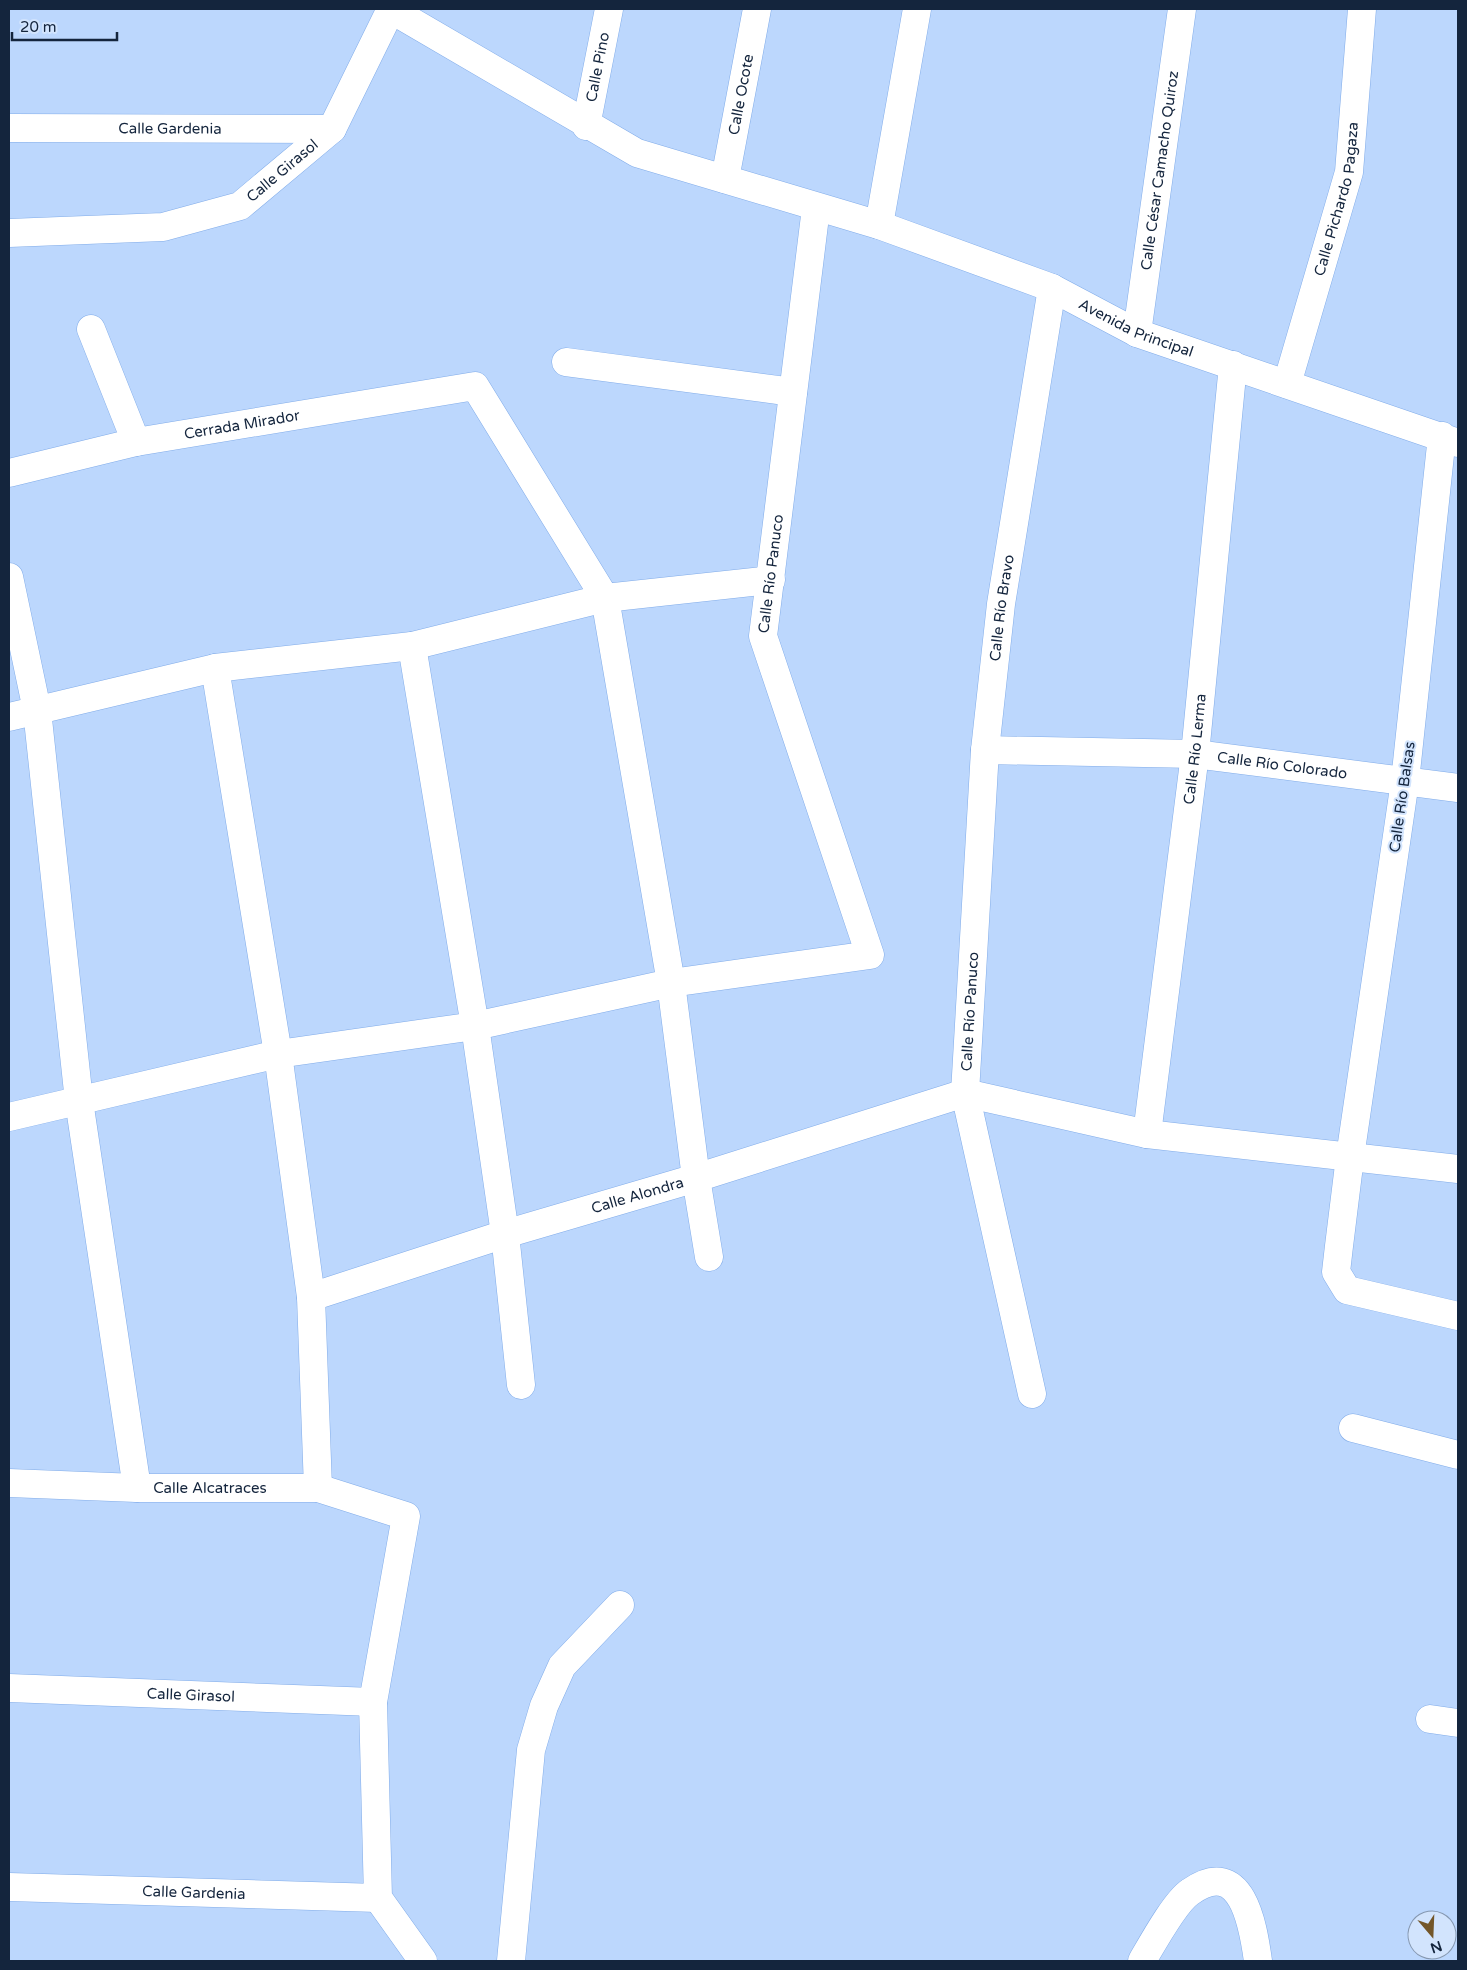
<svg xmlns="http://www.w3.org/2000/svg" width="1467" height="1970" font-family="'Varela Round',sans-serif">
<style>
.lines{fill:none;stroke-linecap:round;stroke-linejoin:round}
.minor-casing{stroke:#81ace9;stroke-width:29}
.secondary-casing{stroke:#81ace9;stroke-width:29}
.minor{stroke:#fff;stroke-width:28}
.secondary{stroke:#fff;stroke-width:28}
.labels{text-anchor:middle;stroke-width:4;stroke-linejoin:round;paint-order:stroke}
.street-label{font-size:15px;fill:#14253d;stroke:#d2e4fd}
</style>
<rect width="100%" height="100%" fill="#bcd7fd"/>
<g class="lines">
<g class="minor-casing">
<g id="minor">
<path id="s1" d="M 586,126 L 609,9"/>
<path id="s2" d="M 9,128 L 332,129"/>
<path id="s3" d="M 725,179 L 757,9"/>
<path d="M 879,225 L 917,9"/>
<path id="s4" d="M 9,233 L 163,227 L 240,206 L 332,129 L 391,9"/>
<path d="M 91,329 L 136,442"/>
<path id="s5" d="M 1137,333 L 1182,9"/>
<path d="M 566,362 L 793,392"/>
<path id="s6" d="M 1287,384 L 1349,172 L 1362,9"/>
<path d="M 1442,436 L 1405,781 L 1350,1157 L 1339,1246 L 1336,1272 L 1347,1290 L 1458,1316"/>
<path id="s7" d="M 9,473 L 136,442 L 475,386 L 605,598 L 671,983 L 696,1178 L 709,1257"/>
<path d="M 9,577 L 37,710 L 79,1101 L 137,1488"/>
<path d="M 412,646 L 475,1026 L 505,1234 L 521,1385"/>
<path d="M 215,668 L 278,1054 L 311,1297 L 318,1488"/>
<path d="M 9,717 L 215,668 L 412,646 L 605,598 L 771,580"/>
<path id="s8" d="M 985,750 L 1195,754 L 1458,788"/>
<path d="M 965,1093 L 1147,1134 L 1458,1169"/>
<path id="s9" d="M 9,1117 L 278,1054 L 475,1026 L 671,983 L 870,955 L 763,636 L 816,208"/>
<path id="s10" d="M 1147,1134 L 1195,754 L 1233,365"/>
<path id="s11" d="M 311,1297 L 505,1234 L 696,1178 L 965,1093"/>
<path id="s12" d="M 1032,1394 L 965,1093 L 985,750 L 1001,604 L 1052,288"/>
<path d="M 1353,1428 L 1458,1455"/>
<path id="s13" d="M 9,1483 L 137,1488 L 318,1488 L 406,1516 L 373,1702 L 378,1898 L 423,1961"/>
<path id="s14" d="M 9,1688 L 373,1702"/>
<path d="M 1430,1719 L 1458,1723"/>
<path id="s15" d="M 9,1887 L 378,1898"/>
<path d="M 511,1961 L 531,1750 L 544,1706 L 562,1666 L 620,1605"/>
<path d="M 1142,1961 C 1152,1944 1175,1902 1190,1892 C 1242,1855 1253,1925 1258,1961"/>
</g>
</g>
<g class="secondary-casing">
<g id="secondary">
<path id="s16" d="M 390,9 L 637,153 L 879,225 L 1052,288 L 1137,333 L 1458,443"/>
</g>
</g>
<use href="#minor" class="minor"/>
<use href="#secondary" class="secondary"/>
</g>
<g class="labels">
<g class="street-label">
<text dy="5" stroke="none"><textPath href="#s1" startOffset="60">Calle Pino</textPath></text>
<text dy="5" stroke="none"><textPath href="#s3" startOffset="86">Calle Ocote</textPath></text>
<text dy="5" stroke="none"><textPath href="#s2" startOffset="161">Calle Gardenia</textPath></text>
<text dy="5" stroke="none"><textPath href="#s4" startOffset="289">Calle Girasol</textPath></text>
<text dy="5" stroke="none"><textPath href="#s5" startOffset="164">Calle César Camacho Quiroz</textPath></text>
<text dy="5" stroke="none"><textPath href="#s6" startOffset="192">Calle Pichardo Pagaza</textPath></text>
<text dy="5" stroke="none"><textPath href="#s16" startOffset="816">Avenida Principal</textPath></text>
<text dy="5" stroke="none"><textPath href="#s7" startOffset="238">Cerrada Mirador</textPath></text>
<text dy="5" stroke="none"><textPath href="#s9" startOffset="1276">Calle Río Panuco</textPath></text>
<text dy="5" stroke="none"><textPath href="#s12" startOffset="795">Calle Río Bravo</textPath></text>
<text dy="5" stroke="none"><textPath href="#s10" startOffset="388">Calle Río Lerma</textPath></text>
<text dy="5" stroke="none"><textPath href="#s8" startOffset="298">Calle Río Colorado</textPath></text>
<text transform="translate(1402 797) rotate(-82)" y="5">Calle Río Balsas</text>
<text dy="5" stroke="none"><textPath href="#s12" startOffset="390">Calle Río Panuco</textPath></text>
<text dy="5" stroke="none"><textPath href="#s11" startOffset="342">Calle Alondra</textPath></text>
<text dy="5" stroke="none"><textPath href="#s13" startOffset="201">Calle Alcatraces</textPath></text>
<text dy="5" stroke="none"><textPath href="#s14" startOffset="182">Calle Girasol</textPath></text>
<text dy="5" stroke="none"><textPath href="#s15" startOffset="185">Calle Gardenia</textPath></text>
</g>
</g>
<rect width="1467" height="1970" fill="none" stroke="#14253d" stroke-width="20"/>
<g transform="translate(1432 1935) rotate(161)"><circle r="24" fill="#d2e4fd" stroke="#8698b0"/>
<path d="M0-4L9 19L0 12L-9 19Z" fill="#735629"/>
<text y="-8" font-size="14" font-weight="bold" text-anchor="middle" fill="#14253d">N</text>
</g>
<path d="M12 32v8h105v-8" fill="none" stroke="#14253d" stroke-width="2.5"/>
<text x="20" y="32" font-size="15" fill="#14253d" stroke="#d2e4fd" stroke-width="4" paint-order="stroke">20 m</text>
</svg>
